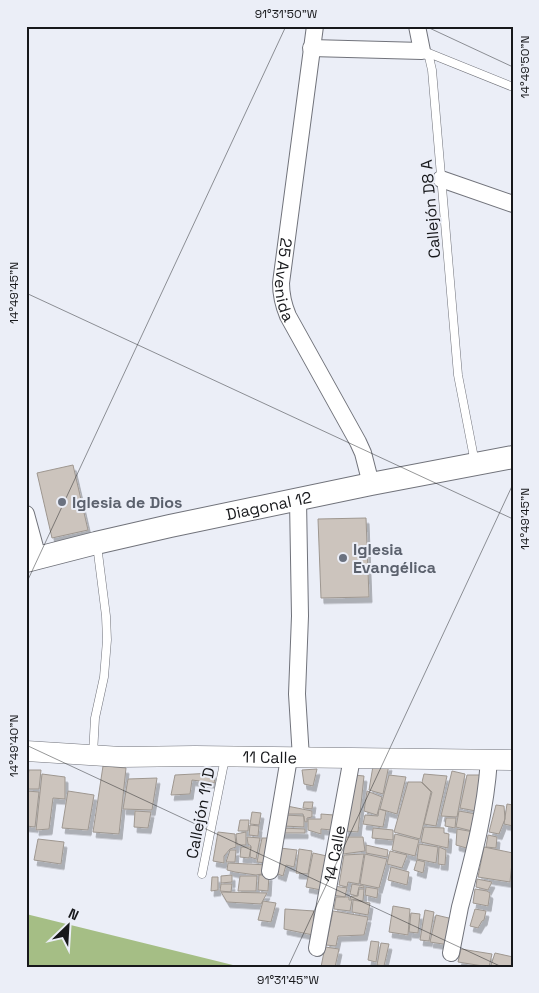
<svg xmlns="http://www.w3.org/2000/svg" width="539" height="993" font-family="'Space Grotesk',sans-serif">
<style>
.forest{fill:#a5be85}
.building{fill:#ccc4bd;stroke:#9e9790;filter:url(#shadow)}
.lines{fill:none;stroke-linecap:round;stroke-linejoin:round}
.service-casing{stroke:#71737b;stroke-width:9}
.minor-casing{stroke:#71737b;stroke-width:18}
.tertiary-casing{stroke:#71737b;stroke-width:21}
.secondary-casing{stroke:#71737b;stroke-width:24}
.service{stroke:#fff;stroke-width:8}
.minor{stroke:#fff;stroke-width:16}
.tertiary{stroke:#fff;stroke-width:20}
.secondary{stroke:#fff;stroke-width:22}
.ticks{fill:none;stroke:#17181b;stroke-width:1;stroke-opacity:0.45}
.worship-dot{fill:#6b7280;stroke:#ebeef7;stroke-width:2}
.labels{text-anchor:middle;stroke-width:4;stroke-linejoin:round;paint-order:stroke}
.street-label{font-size:16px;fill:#17181b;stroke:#ebeef7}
.worship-label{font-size:16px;font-weight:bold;fill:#5b616d;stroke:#ebeef7;text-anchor:start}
.neatline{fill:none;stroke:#17181b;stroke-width:2}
.ticks-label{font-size:12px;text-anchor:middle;fill:#17181b}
</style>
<defs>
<filter id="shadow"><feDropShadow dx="3" dy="5.5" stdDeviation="0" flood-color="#0004"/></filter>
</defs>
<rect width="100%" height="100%" fill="#ebeef7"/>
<path class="forest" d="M 26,914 L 241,967 L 26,967 Z"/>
<path class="building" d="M 73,465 L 88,530 L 52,538 L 37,473 Z
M 366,518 L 369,597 L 321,598 L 318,519 Z
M 389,765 L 383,794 L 369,790 L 373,766 Z
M 103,766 L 126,768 L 119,834 L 93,832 Z
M 317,769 L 313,786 L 304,784 L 302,770 Z
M 29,770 L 41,770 L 39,789 L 26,789 Z
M 452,771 L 465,774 L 457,817 L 441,816 Z
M 213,773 L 215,783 L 192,780 L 190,794 L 171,795 L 175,775 Z
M 42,774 L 65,777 L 65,799 L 53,798 L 49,829 L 36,830 Z
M 424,774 L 447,776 L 436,826 L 424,824 L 432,792 L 422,782 Z
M 354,775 L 364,776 L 358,832 L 345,831 Z
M 389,775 L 406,777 L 397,814 L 380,809 Z
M 467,775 L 482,775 L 476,811 L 460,808 Z
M 157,778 L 152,810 L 123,809 L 128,779 Z
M 408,782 L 421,782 L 431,792 L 420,839 L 394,832 Z
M 27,791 L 39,792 L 35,827 L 26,826 Z
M 68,791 L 94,795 L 88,830 L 62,828 Z
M 367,791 L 382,797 L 377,815 L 364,811 Z
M 304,802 L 313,802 L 312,809 L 303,808 Z
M 507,804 L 513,805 L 513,826 L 504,824 Z
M 496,805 L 504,806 L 505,819 L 499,834 L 489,832 Z
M 287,806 L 312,811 L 312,817 L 307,818 L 307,822 L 305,822 L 303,814 L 286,814 Z
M 379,809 L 386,811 L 383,827 L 363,824 L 365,815 L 378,816 Z
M 135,811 L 151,812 L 148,828 L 134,827 Z
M 459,811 L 476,814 L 472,831 L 456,827 Z
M 252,812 L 261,813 L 259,825 L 250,824 Z
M 321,814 L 334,815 L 332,830 L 321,829 L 321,834 L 308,830 L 308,819 L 321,819 Z
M 285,815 L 304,816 L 304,827 L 283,826 Z
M 446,818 L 456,818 L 455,828 L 445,826 Z
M 240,820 L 249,820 L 248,831 L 238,831 Z
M 250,825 L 259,826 L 258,836 L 249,835 Z
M 424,827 L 444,828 L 444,833 L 449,834 L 448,848 L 421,842 Z
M 281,828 L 305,829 L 305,833 L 281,833 Z
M 373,828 L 393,830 L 393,840 L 372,838 Z
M 457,829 L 474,832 L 470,849 L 456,845 Z
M 218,832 L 235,834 L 236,847 L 230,849 L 224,856 L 224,863 L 213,861 Z
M 246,832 L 246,845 L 237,845 L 236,834 Z
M 395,834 L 419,840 L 415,856 L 392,850 Z
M 488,835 L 497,837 L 496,848 L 486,847 Z
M 247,837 L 260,838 L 256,859 L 250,857 L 251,846 L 248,844 Z
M 344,837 L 363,837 L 365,851 L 343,854 Z
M 262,838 L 273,838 L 267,863 L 257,862 Z
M 38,839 L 64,842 L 61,864 L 34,860 Z
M 419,844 L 438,847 L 436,863 L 417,859 Z
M 366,845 L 388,850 L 387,857 L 366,853 Z
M 241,847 L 251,847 L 249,858 L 240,857 Z
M 439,847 L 446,850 L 445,865 L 438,864 Z
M 484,847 L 513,853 L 510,882 L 478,877 Z
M 280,848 L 297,850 L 294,867 L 286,865 L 283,876 L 275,873 Z
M 299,849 L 312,851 L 308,874 L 296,873 Z
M 230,850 L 236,850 L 235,862 L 226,862 Z
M 390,851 L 407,855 L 402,868 L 387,864 Z
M 313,853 L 327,856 L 321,890 L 306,887 Z
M 364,854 L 359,884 L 348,882 L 347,887 L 339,885 L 344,855 Z
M 365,854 L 387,859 L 379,888 L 360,884 Z
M 417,860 L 425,862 L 423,873 L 414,870 Z
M 228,863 L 268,865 L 268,873 L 256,875 L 235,872 L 227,870 Z
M 391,867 L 409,872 L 407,885 L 388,880 Z
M 232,875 L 232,882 L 221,883 L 221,876 Z
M 259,875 L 269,875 L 268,891 L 258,890 Z
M 240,876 L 257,876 L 256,891 L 238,891 Z
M 212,877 L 218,877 L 218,890 L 211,891 Z
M 477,879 L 492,882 L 488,890 L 476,887 Z
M 221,884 L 232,884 L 231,892 L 220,891 Z
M 352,884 L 364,886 L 364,888 L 359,887 L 357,896 L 350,894 Z
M 334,886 L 347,888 L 345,897 L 333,895 Z
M 366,887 L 378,889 L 377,898 L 365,895 Z
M 359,889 L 364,889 L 363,901 L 350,899 L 351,896 L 358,896 Z
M 475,889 L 487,891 L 490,893 L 488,906 L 473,903 Z
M 221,892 L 267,893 L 261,904 L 227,902 Z
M 336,897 L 349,897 L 349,900 L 352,900 L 350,911 L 334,909 Z
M 353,900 L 370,903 L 368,915 L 352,912 Z
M 263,901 L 276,903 L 271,922 L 258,920 Z
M 393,906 L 410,909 L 408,935 L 389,932 Z
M 285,909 L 314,911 L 313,935 L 284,929 Z
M 475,909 L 486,911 L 484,920 L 482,921 L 478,928 L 470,926 Z
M 425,910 L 434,912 L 429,941 L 420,940 Z
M 333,911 L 368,917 L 364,935 L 338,936 L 336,946 L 326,945 Z
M 411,913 L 420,914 L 418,933 L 409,932 Z
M 436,915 L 453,919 L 449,945 L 430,942 Z
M 371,941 L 379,942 L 376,962 L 368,960 Z
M 381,943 L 389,944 L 384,966 L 377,965 Z
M 325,947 L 339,949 L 335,967 L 321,967 Z
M 461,949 L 492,954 L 489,967 L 458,962 Z
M 495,953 L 513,957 L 513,967 L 496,967 L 491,965 Z"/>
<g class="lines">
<g class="service-casing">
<path id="service" d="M 422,51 L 429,57 L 432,70 L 458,375 L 475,463
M 426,52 L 513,87
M 93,754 L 95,718 L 104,677 L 107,640 L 106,616 L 97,545
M 202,874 L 225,758"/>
</g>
<g class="minor-casing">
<g id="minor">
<path id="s1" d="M 315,26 L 281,283 C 281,295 283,304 288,316 L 358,442 L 363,453 L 371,484"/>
<path d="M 311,48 L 422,51 L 417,26"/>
<path d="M 441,179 L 513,204"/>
<path d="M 298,500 L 300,616 L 297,694 L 301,758"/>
<path d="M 26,514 L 38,558"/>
<path d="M 270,871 L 289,758"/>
<path id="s2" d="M 317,948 L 352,758"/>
<path d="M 451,953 C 454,937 457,922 460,907 C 473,858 486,810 489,759"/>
</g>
</g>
<g class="tertiary-casing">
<g id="tertiary">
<path id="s3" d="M 26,751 L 121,757 L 195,756 L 513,760"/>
</g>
</g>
<g class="secondary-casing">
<g id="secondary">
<path id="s4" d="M 26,561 L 96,543 L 170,526 L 371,484 L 513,457"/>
</g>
</g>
<use href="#service" class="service"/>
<use href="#minor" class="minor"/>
<use href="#tertiary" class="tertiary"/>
<use href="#secondary" class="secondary"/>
</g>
<path class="ticks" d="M 425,26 L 513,67M 26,293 L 513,519M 26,584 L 286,26M 26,745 L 502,967M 288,967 L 513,484"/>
<g class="worship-dot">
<circle cx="62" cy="502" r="5"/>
<circle cx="343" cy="558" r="5"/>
</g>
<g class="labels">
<g class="street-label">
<text transform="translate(430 209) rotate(-95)" y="6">Callejón D8 A</text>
<text dy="6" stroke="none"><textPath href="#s1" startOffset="256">25 Avenida</textPath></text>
<text dy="6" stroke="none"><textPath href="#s4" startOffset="249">Diagonal 12</textPath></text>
<text dy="6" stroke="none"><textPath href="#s3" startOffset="244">11 Calle</textPath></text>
<text transform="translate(200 813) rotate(-79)" y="6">Callejón 11 D</text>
<text dy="6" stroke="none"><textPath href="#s2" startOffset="96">14 Calle</textPath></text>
</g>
<g class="worship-label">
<text x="72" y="508">Iglesia de Dios</text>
<text x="353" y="555">Iglesia<tspan x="353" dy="18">Evangélica</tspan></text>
</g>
</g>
<rect width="539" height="993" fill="none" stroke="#ebeef7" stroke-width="55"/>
<g transform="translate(68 926) rotate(25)" stroke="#ebeef7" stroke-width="4" paint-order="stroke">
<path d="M0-4L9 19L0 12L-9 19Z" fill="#17181b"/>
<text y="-8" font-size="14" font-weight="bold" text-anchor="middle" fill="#17181b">N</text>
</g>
<rect x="28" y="28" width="484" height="938" class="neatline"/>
<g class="ticks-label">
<text x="286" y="18">91°31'50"W</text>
<text transform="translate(525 67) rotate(-90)" y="4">14°49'50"N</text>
<text transform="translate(14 293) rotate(-90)" y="4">14°49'45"N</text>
<text transform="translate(525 519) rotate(-90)" y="4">14°49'45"N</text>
<text transform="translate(14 746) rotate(-90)" y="4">14°49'40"N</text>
<text x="288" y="984">91°31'45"W</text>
</g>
</svg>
